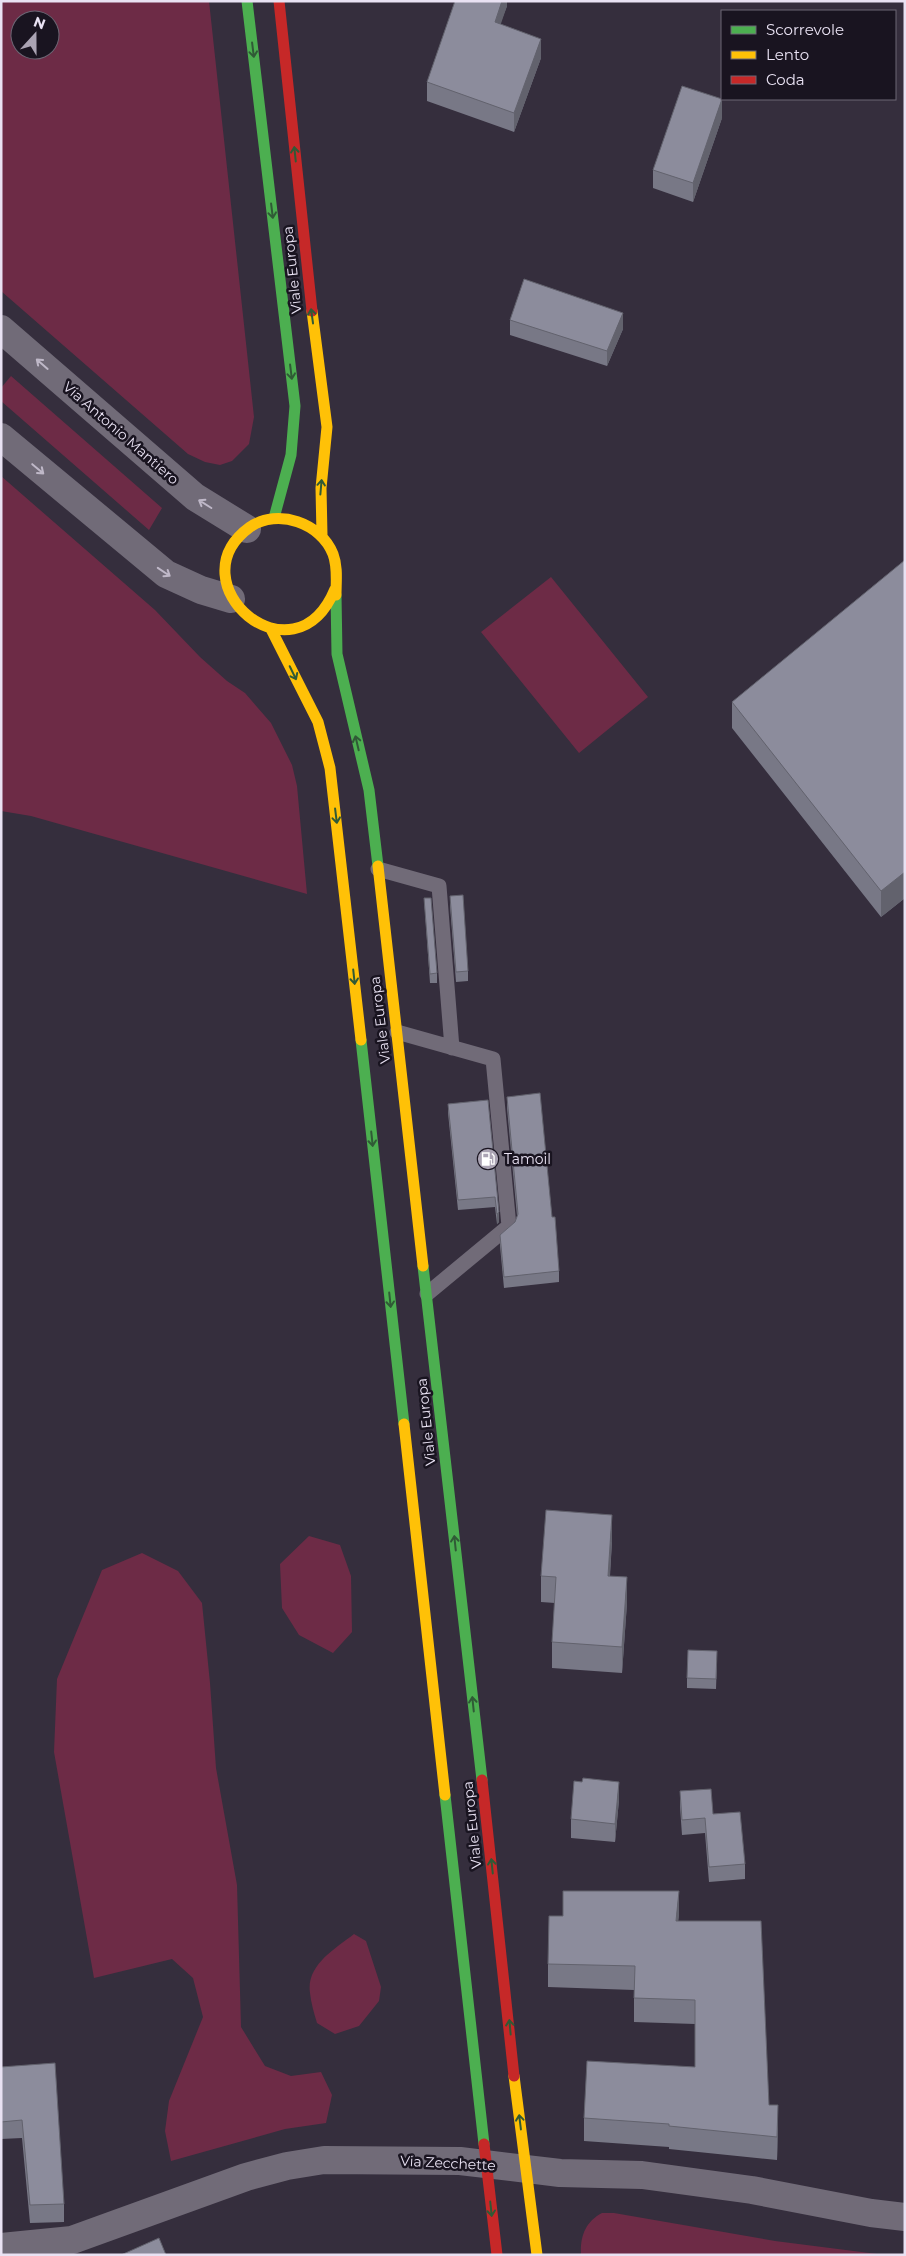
<svg xmlns="http://www.w3.org/2000/svg" width="906" height="2256" font-family="Montserrat,sans-serif">
<style>
.green{fill:#6d2b46;fill-rule:evenodd}
.lines{fill:none;stroke-linecap:round;stroke-linejoin:round}
.lane{stroke:#716b78;stroke-width:15}
.street{stroke:#716b78;stroke-width:28}
.fast{stroke:#4caf50;stroke-width:11}
.slow{stroke:#ffc107;stroke-width:11}
.jam{stroke:#c62828;stroke-width:11}
.wall{fill:#787886}
.shaded-wall{fill:#62626d}
.building{fill:#8c8c9c;stroke:#62626d}
.oneway{stroke:#305a36}
.oneway2{stroke:#bfb8c8}
.labels{text-anchor:middle;stroke-width:5;stroke-linejoin:round;paint-order:stroke}
.street-label{font-size:14px;fill:#e9e2f3;stroke:#191420}
.poi-label{font-size:14px;fill:#e9e2f3;stroke:#191420;text-anchor:start}
</style>
<rect width="100%" height="100%" fill="#352e3d"/>
<path class="green" d="M 1,1 L 209,1 L 254,417 L 249,444 L 232,461 L 220,465 L 205,462 L 188,454 L 1,291 ZM 20,20 L 50,20 L 50,50 L 20,50 Z
M 11,376 L 162,508 L 149,530 L 1,401 L 1,388 Z
M 1,476 L 155,610 L 200,657 L 227,681 L 245,693 L 271,723 L 292,765 L 297,786 L 307,894 L 31,816 L 1,811 Z
M 551,577 L 648,697 L 579,753 L 481,632 Z
M 309,1536 L 340,1545 L 351,1576 L 352,1632 L 333,1653 L 299,1635 L 282,1608 L 280,1564 Z
M 142,1553 L 178,1571 L 202,1603 L 210,1683 L 216,1768 L 237,1885 L 241,2027 L 265,2066 L 291,2076 L 321,2072 L 332,2095 L 326,2123 L 285,2129 L 171,2161 L 165,2131 L 169,2101 L 203,2017 L 193,1978 L 172,1959 L 94,1978 L 54,1752 L 57,1679 L 102,1570 Z
M 354,1934 L 366,1941 L 381,1987 L 379,2001 L 359,2026 L 335,2034 L 317,2023 C 314,2013 311,2003 310,1993 C 306,1965 335,1949 354,1934 Z
M 602,2213 L 614,2213 L 775,2241 L 885,2255 L 581,2255 C 580,2237 585,2222 602,2213 Z"/>
<g class="lines">
<path class="lane" d="M 378,869 L 439,886 L 452,1048
M 397,1032 L 493,1059 L 509,1226 L 427,1294"/>
<path class="street" d="M 1,329 L 195,497 L 247,529
M 1,437 L 166,574 L 201,590 L 231,599
M 1,2247 L 72,2240 L 246,2177 L 287,2166 L 324,2160 L 460,2161 L 560,2173 L 642,2175 L 752,2190 L 871,2213 L 905,2217"/>
<path class="fast" d="M 247,1 L 295,406 L 291,455 L 274,518
M 336,595 L 337,654 L 369,790 L 378,866
M 361,1040 L 404,1424
M 423,1266 L 482,1780
M 445,1795 L 484,2144"/>
<path class="slow" d="M 312,311 L 327,427 L 321,488 L 322,535
M 335,589 C 294,688 173,583 250,527 C 278,508 321,523 333,554 C 338,567 336,582 336,595
M 271,629 L 318,722 L 330,768 L 361,1040
M 378,866 L 423,1266
M 404,1424 L 445,1795
M 514,2076 L 537,2255"/>
<path class="jam" d="M 279,1 L 312,311
M 482,1780 L 514,2076
M 484,2144 L 497,2255"/>
</g>
<path class="wall" d="M 507,1 L 507,6 L 500,24 L 541,58 L 514,132 L 427,101 L 427,82 Z
M 722,118 L 693,202 L 653,188 L 653,170 Z
M 510,320 L 623,329 L 607,366 L 510,335 Z
M 905,560 L 905,898 L 881,917 L 732,728 L 732,702 Z
M 450,896 L 468,971 L 468,981 L 456,982 L 450,906 Z
M 424,898 L 437,973 L 437,983 L 430,983 Z
M 507,1097 L 552,1217 L 559,1271 L 559,1282 L 504,1288 L 500,1246 L 500,1235 L 515,1222 L 517,1216 L 507,1108 Z
M 488,1100 L 499,1222 L 497,1224 L 495,1207 L 458,1210 L 448,1113 L 448,1104 Z
M 612,1541 L 610,1576 L 627,1603 L 622,1673 L 552,1668 L 552,1642 L 555,1603 L 541,1602 L 541,1576 Z
M 717,1660 L 716,1689 L 687,1688 L 687,1678 Z
M 680,1791 L 713,1814 L 745,1864 L 745,1879 L 709,1882 L 705,1833 L 682,1835 L 680,1807 Z
M 619,1800 L 615,1842 L 571,1838 L 571,1819 Z
M 679,1914 L 678,1921 L 769,2105 L 778,2128 L 777,2160 L 669,2149 L 669,2147 L 584,2141 L 584,2118 L 695,2067 L 695,2024 L 634,2022 L 634,1990 L 548,1987 L 548,1964 L 563,1916 Z
M 1,2067 L 64,2204 L 64,2222 L 30,2223 L 22,2138 L 1,2139 Z"/>
<path class="shaded-wall" d="M 502,1 L 507,1 L 507,6 L 495,41 L 495,22 Z
M 541,39 L 541,58 L 514,132 L 514,113 Z
M 722,99 L 722,118 L 693,202 L 693,183 Z
M 623,313 L 623,329 L 607,366 L 607,351 Z
M 905,872 L 905,898 L 881,917 L 881,891 Z
M 499,1212 L 499,1222 L 497,1224 L 497,1214 Z
M 612,1515 L 612,1541 L 608,1602 L 608,1576 Z
M 627,1577 L 627,1603 L 622,1673 L 622,1647 Z
M 619,1782 L 619,1800 L 615,1842 L 615,1824 Z
M 679,1891 L 679,1914 L 676,1945 L 676,1921 Z
M 778,2105 L 778,2128 L 777,2160 L 777,2137 Z"/>
<path class="building" d="M 455,1 L 502,1 L 495,22 L 541,39 L 514,113 L 427,82 Z
M 682,86 L 722,99 L 693,183 L 653,170 Z
M 524,279 L 623,313 L 607,351 L 510,320 Z
M 905,560 L 905,872 L 881,891 L 732,702 Z
M 463,895 L 468,971 L 456,972 L 450,896 Z
M 424,898 L 431,898 L 437,973 L 430,974 Z
M 540,1093 L 552,1217 L 555,1217 L 559,1271 L 504,1277 L 500,1235 L 515,1222 L 518,1214 L 507,1097 Z
M 488,1100 L 499,1212 L 497,1214 L 495,1197 L 458,1200 L 448,1104 Z
M 546,1510 L 612,1515 L 608,1576 L 627,1577 L 622,1647 L 552,1642 L 556,1577 L 541,1576 Z
M 688,1650 L 717,1651 L 716,1679 L 687,1678 Z
M 583,1778 L 619,1782 L 615,1824 L 571,1819 L 574,1781 L 582,1782 Z
M 711,1789 L 713,1814 L 740,1812 L 745,1864 L 709,1867 L 705,1818 L 682,1820 L 680,1791 Z
M 563,1891 L 679,1891 L 676,1921 L 761,1921 L 769,2105 L 778,2105 L 777,2137 L 669,2126 L 669,2124 L 584,2118 L 587,2061 L 695,2067 L 695,2000 L 634,1998 L 635,1966 L 548,1964 L 549,1916 L 563,1916 Z
M 55,2063 L 64,2204 L 30,2205 L 22,2120 L 1,2122 L 1,2067 Z
M 159,2238 L 166,2255 L 121,2255 Z"/>
<defs><path id="oneway-shaft" d="M-6 0H5M1.5-3L5.5 0L1.5 3" fill="none" stroke-width="1.6" stroke-linecap="round" stroke-linejoin="round" transform="scale(1.25)"/></defs>
<g class="oneway">
<use href="#oneway-shaft" transform="translate(253 50) rotate(83)"/>
<use href="#oneway-shaft" transform="translate(295 154) rotate(-96)"/>
<use href="#oneway-shaft" transform="translate(272 211) rotate(83)"/>
<use href="#oneway-shaft" transform="translate(312 316) rotate(-98)"/>
<use href="#oneway-shaft" transform="translate(291 372) rotate(83)"/>
<use href="#oneway-shaft" transform="translate(321 487) rotate(-85)"/>
<use href="#oneway-shaft" transform="translate(293 673) rotate(64)"/>
<use href="#oneway-shaft" transform="translate(357 743) rotate(-103)"/>
<use href="#oneway-shaft" transform="translate(336 816) rotate(83)"/>
<use href="#oneway-shaft" transform="translate(354 977) rotate(84)"/>
<use href="#oneway-shaft" transform="translate(372 1139) rotate(84)"/>
<use href="#oneway-shaft" transform="translate(390 1300) rotate(84)"/>
<use href="#oneway-shaft" transform="translate(455 1543) rotate(-96)"/>
<use href="#oneway-shaft" transform="translate(473 1704) rotate(-96)"/>
<use href="#oneway-shaft" transform="translate(492 1866) rotate(-96)"/>
<use href="#oneway-shaft" transform="translate(510 2027) rotate(-95)"/>
<use href="#oneway-shaft" transform="translate(520 2122) rotate(-97)"/>
<use href="#oneway-shaft" transform="translate(491 2209) rotate(84)"/>
</g>
<g class="oneway2">
<use href="#oneway-shaft" transform="translate(42 364) rotate(-139)"/>
<use href="#oneway-shaft" transform="translate(38 469) rotate(40)"/>
<use href="#oneway-shaft" transform="translate(205 504) rotate(-148)"/>
<use href="#oneway-shaft" transform="translate(164 572) rotate(34)"/>
</g>
<defs>
<g id="fuel-disc" transform="scale(1.125)"><circle r="9.5" fill="#aaa3b3" stroke="#191420"/><path d="M-5.5-6h7V0h2V4h1.3V-2.5L3-4.5l.8-.8L6-3V5H2.5V1h-1V6h-7ZM-4.2-4.7v3.2H.2V-4.7Z" fill="#fff"/></g>
</defs>
<g fill-rule="evenodd">
<use href="#fuel-disc" x="488" y="1159"/>
</g>
<g class="labels">
<g class="street-label">
<text transform="translate(292 270) rotate(-96)" y="5">Viale Europa</text>
<text transform="translate(121 433) rotate(41)" y="5">Via Antonio Mantiero</text>
<text transform="translate(380 1020) rotate(-97)" y="5">Viale Europa</text>
<text transform="translate(426 1422) rotate(-96)" y="5">Viale Europa</text>
<text transform="translate(472 1825) rotate(-96)" y="5">Viale Europa</text>
<text transform="translate(448 2163) rotate(3)" y="5">Via Zecchette</text>
</g>
<g class="poi-label">
<text x="504" y="1164">Tamoil</text>
</g>
</g>
<rect width="906" height="2256" fill="none" stroke="#e9e2f3" stroke-width="5"/>
<rect x="721" y="10" width="175" height="90" fill="#191420" stroke="#6c6674"/>
<rect x="731" y="26" width="25" height="8" fill="#4caf50" stroke="#6c6674"/>
<text x="766" y="35" font-size="15" fill="#e9e2f3">Scorrevole</text>
<rect x="731" y="51" width="25" height="8" fill="#ffc107" stroke="#6c6674"/>
<text x="766" y="60" font-size="15" fill="#e9e2f3">Lento</text>
<rect x="731" y="76" width="25" height="8" fill="#c62828" stroke="#6c6674"/>
<text x="766" y="85" font-size="15" fill="#e9e2f3">Coda</text>
<g transform="translate(35 35) rotate(21)"><circle r="24" fill="#191420" stroke="#6c6674"/>
<path d="M0-4L9 19L0 12L-9 19Z" fill="#aaa3b3"/>
<text y="-8" font-size="14" font-weight="bold" text-anchor="middle" fill="#e9e2f3">N</text>
</g>
</svg>
